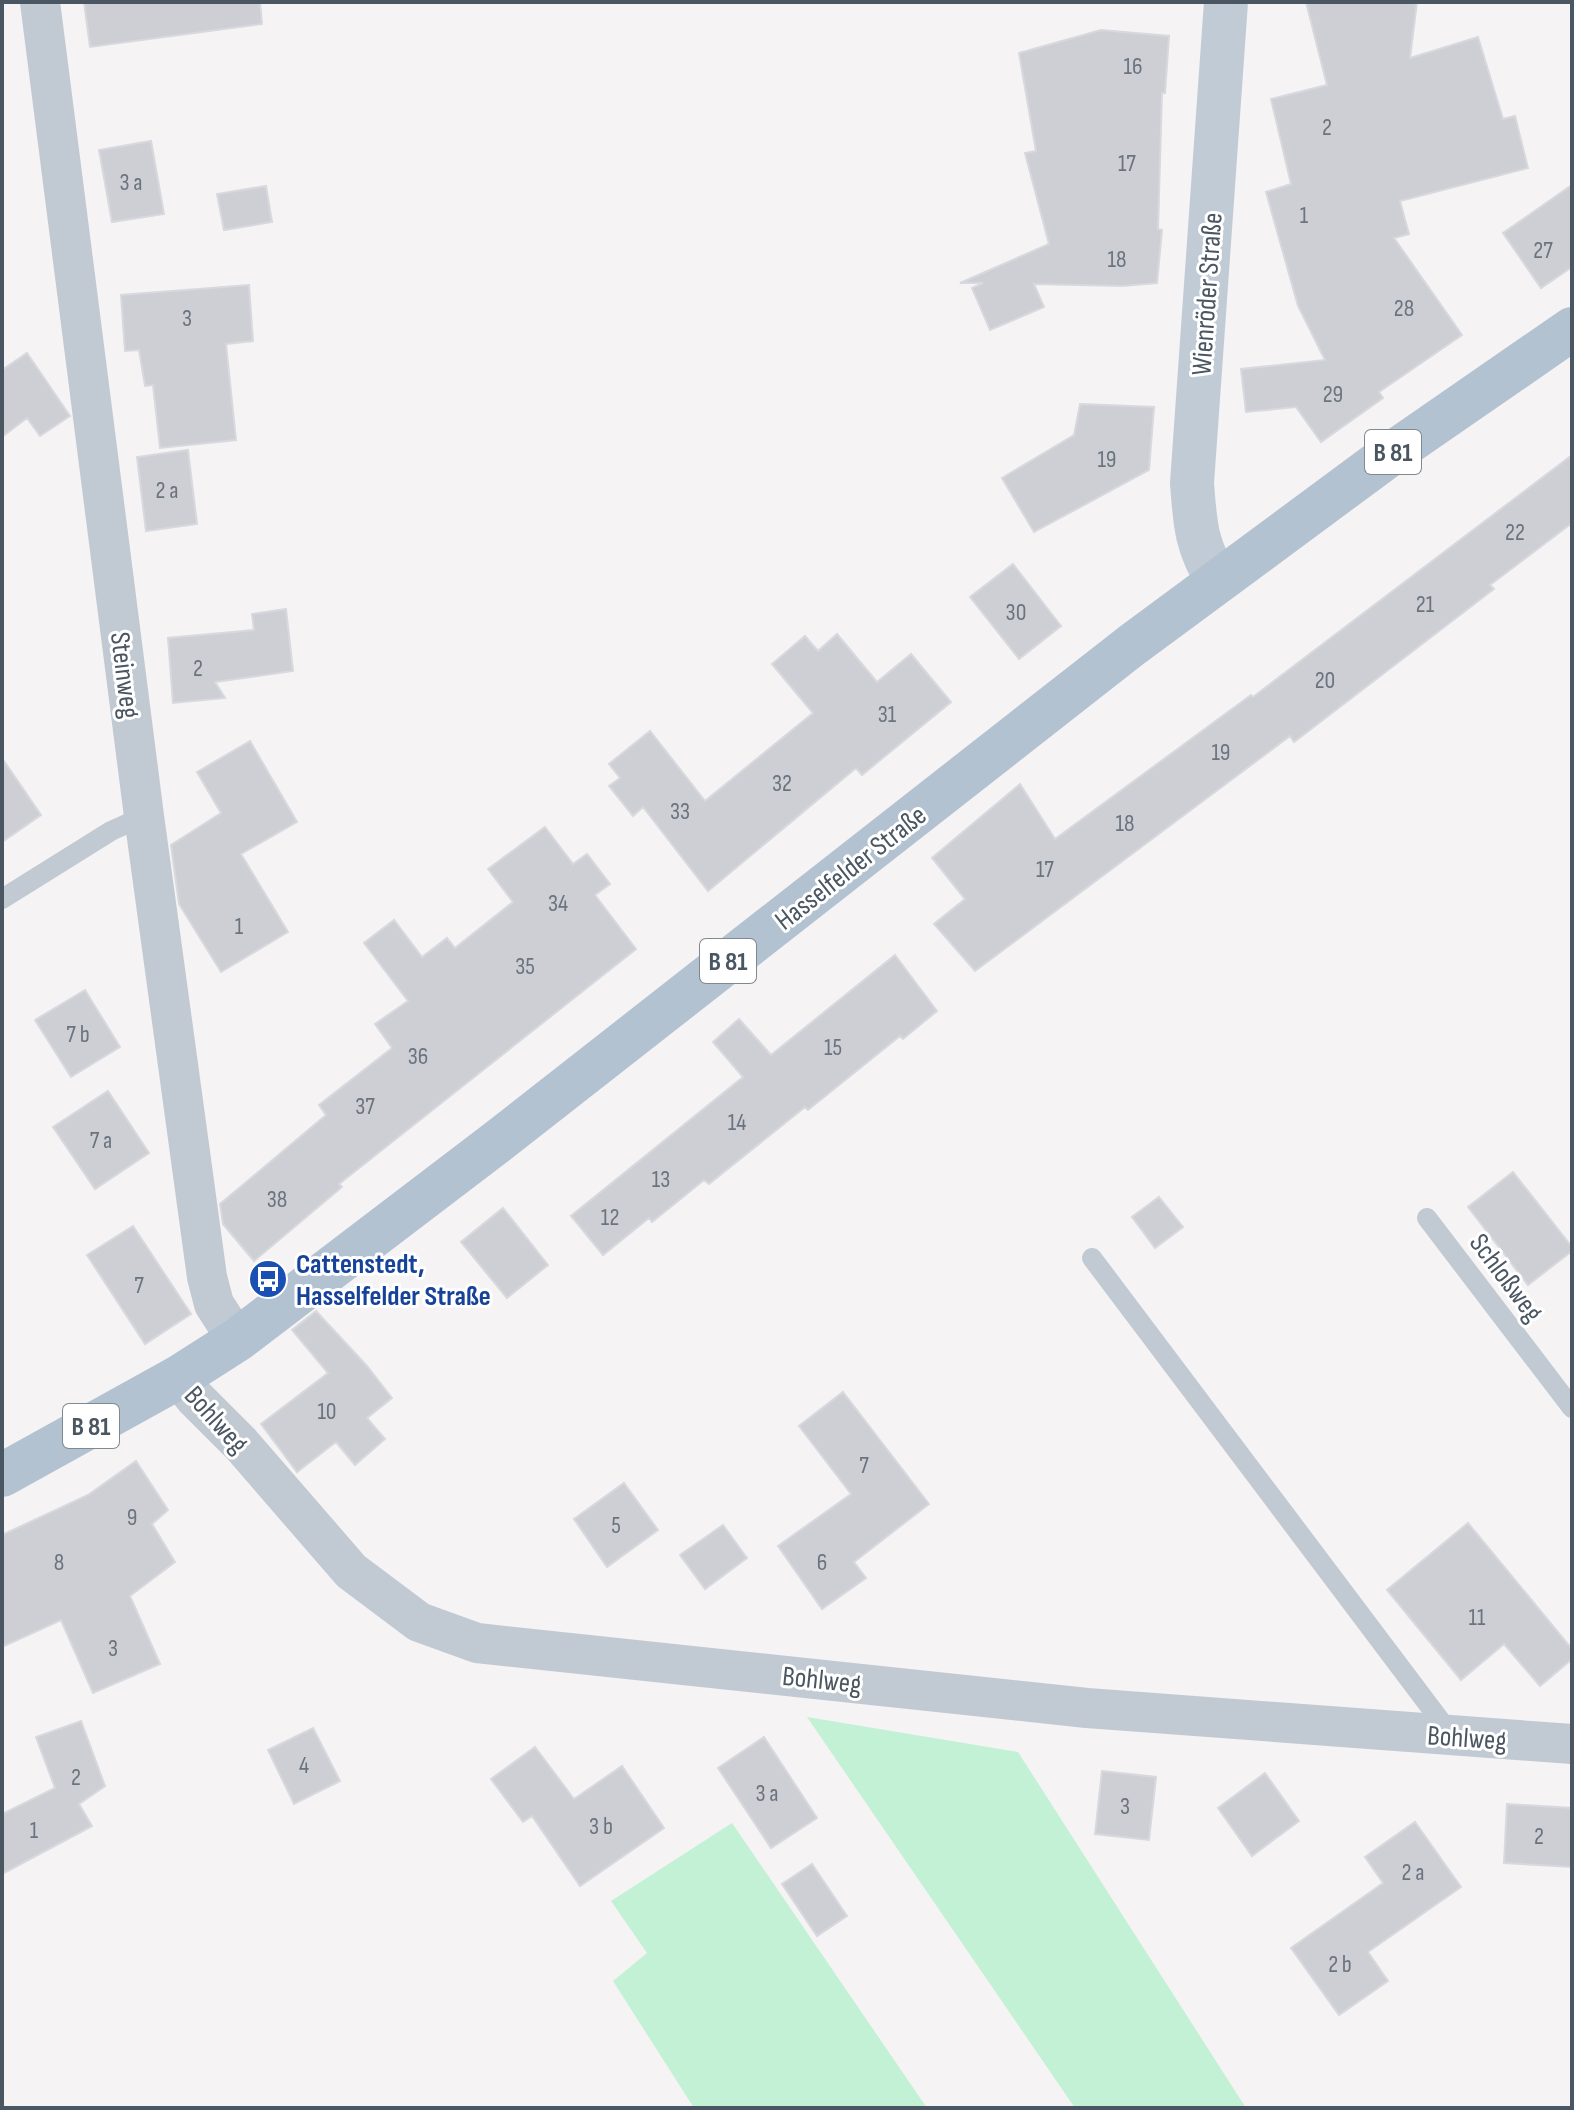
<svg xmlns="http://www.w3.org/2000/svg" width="1574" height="2110" font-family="'Sofia Sans Condensed',sans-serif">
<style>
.green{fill:#c3f1d5}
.building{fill:#cdcfd5;stroke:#d7d9de;stroke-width:2}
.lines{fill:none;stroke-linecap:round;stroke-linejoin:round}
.lane{stroke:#c1cad2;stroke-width:20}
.street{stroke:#c1cad2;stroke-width:40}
.secondary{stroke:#c1cbd6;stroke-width:44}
.primary{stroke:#b3c2d1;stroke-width:44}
.labels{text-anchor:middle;stroke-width:6;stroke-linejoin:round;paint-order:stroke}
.number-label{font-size:24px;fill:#6b747e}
.shield{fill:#fff;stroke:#808990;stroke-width:2}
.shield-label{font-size:26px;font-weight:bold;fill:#4a5661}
.street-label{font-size:28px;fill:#4a5661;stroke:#fff}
.transit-label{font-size:28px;font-weight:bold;fill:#164399;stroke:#fff;text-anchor:start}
</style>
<rect width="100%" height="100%" fill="#f5f3f3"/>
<path class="green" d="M 807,1717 L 1018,1752 L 1246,2108 L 1075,2108 Z
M 732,1823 L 927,2108 L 694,2108 L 613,1981 L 647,1953 L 611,1901 Z"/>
<path class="building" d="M 84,2 L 260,2 L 262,24 L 90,47 Z
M 1306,2 L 1417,2 L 1410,58 L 1478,37 L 1503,119 L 1515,116 L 1528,168 L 1400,201 L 1409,234 L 1394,238 L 1462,335 L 1379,392 L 1383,398 L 1321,442 L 1296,407 L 1246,412 L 1241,369 L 1325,360 L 1298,306 L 1266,192 L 1291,184 L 1271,99 L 1327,85 Z
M 1101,30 L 1169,36 L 1165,93 L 1162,93 L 1158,229 L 1162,230 L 1157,283 L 1122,286 L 1034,284 L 1044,307 L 990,330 L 972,288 L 983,283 L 960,283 L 1049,244 L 1025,153 L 1036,151 L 1019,53 Z
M 151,141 L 164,214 L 112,222 L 99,150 Z
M 1572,185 L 1572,267 L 1541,288 L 1503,233 Z
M 266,186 L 272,222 L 224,230 L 217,194 Z
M 249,285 L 253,341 L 226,344 L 236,440 L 160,448 L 153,385 L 145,386 L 139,350 L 125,351 L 121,295 Z
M 27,353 L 70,416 L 40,436 L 27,418 L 2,437 L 2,370 Z
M 1080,404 L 1154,407 L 1149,470 L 1034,532 L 1002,478 L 1074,435 Z
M 188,450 L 197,524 L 146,531 L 137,457 Z
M 1572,455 L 1572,523 L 1490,585 L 1494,589 L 1294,742 L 1290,736 L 975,971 L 934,924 L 965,899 L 932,858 L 1020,784 L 1055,839 L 1251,695 L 1253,697 Z
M 1013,564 L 1061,626 L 1019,659 L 970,597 Z
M 286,609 L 293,671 L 215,682 L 225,698 L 173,703 L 168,638 L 254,630 L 252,614 Z
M 837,634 L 877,682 L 911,654 L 951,702 L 862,775 L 856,768 L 708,891 L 643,807 L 633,816 L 609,786 L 620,778 L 609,764 L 650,731 L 705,801 L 813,713 L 772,664 L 805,636 L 818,651 Z
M 250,741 L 297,822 L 241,854 L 288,932 L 221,972 L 179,904 L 171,845 L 221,813 L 197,772 Z
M 2,758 L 41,815 L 2,842 Z
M 545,827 L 573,864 L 587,854 L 610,884 L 595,895 L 636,949 L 339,1184 L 342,1187 L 254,1261 L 223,1224 L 220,1204 L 326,1115 L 319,1105 L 392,1048 L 375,1024 L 408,1001 L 364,943 L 394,920 L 422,957 L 447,938 L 455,948 L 513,902 L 488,869 Z
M 895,955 L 937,1011 L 903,1039 L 900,1036 L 808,1110 L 805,1107 L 709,1184 L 704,1180 L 652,1222 L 649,1218 L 603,1255 L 571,1216 L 743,1077 L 713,1042 L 739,1019 L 771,1055 Z
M 85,990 L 120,1047 L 71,1077 L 35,1020 Z
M 108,1091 L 149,1153 L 95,1189 L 53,1127 Z
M 1513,1172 L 1572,1247 L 1572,1251 L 1528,1285 L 1468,1207 Z
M 1159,1197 L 1183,1227 L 1155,1248 L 1132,1217 Z
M 503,1208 L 548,1265 L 507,1298 L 461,1242 Z
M 133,1226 L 191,1314 L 145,1344 L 87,1255 Z
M 316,1311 L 367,1366 L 392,1398 L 367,1418 L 385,1439 L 355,1465 L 336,1442 L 297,1472 L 261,1424 L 328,1373 L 292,1330 Z
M 843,1392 L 929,1504 L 854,1562 L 866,1578 L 822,1609 L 778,1546 L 851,1494 L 799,1426 Z
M 136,1461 L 168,1510 L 152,1524 L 175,1562 L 130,1596 L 160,1664 L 93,1693 L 61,1620 L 2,1647 L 2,1535 L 88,1495 Z
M 624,1483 L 658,1530 L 607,1567 L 574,1519 Z
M 1468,1523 L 1572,1649 L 1572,1659 L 1540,1686 L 1504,1644 L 1461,1680 L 1387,1590 Z
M 723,1525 L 747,1558 L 705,1589 L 680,1555 Z
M 81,1721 L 105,1786 L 79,1804 L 92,1826 L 2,1874 L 2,1814 L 55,1788 L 36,1737 Z
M 313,1728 L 340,1781 L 294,1804 L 268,1750 Z
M 764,1737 L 817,1818 L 771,1848 L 718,1768 Z
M 535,1747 L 574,1799 L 622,1766 L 664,1828 L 580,1886 L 532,1816 L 523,1822 L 491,1779 Z
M 1102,1771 L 1156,1777 L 1149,1840 L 1095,1834 Z
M 1265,1773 L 1299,1821 L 1252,1856 L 1218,1808 Z
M 1507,1804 L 1572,1808 L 1572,1867 L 1504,1863 Z
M 1415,1822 L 1461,1887 L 1368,1952 L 1388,1981 L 1339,2015 L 1291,1948 L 1383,1883 L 1365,1857 Z
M 812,1864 L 847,1916 L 817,1936 L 782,1884 Z"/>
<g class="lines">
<path class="lane" d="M 2,899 L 111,831 L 144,816
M 1427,1218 L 1572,1408
M 1092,1258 L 1452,1736"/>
<path class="street" d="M 40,2 L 144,816 L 207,1277 L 214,1304 L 237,1340
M 179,1377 L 194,1397 L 241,1444 L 351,1571 L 419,1622 L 477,1643 L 1087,1708 L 1572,1744"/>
<path class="secondary" d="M 1218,581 C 1196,546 1195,524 1192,483 L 1226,2"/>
<path class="primary" d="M 2,1475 L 179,1377 L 237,1340 L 497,1142 L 1132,645 L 1381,461 L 1572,329"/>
</g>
<defs>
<g id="bus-disc" transform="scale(2)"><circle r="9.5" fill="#1a4fb4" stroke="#fff"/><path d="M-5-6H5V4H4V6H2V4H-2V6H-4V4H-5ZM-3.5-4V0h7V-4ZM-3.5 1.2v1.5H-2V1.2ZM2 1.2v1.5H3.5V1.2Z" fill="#fff"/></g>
</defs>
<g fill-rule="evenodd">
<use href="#bus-disc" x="268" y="1279"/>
</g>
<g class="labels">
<g class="number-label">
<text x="1133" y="74">16</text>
<text x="1327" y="135">2</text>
<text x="1127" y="171">17</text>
<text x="131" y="190">3 a</text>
<text x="1304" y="223">1</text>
<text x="1543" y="258">27</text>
<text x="1117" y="267">18</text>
<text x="1404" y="316">28</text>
<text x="187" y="326">3</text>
<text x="1333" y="402">29</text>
<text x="1107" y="467">19</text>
<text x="167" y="498">2 a</text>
<text x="1515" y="540">22</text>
<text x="1425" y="612">21</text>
<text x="1016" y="620">30</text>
<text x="198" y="676">2</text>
<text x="1325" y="688">20</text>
<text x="887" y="722">31</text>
<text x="1221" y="760">19</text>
<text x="782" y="791">32</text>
<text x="680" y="819">33</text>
<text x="1125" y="831">18</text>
<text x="1045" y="877">17</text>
<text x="558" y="911">34</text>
<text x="239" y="934">1</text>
<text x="525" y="974">35</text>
<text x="78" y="1042">7 b</text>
<text x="833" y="1055">15</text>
<text x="418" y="1064">36</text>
<text x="365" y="1114">37</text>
<text x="737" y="1130">14</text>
<text x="101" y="1148">7 a</text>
<text x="661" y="1187">13</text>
<text x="277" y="1207">38</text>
<text x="610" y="1225">12</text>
<text x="139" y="1293">7</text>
<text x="327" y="1419">10</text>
<text x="864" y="1473">7</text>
<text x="132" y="1525">9</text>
<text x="616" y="1533">5</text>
<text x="59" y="1570">8</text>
<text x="822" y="1570">6</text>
<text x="1477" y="1625">11</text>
<text x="113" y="1656">3</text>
<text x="304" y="1773">4</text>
<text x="76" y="1785">2</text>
<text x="767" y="1801">3 a</text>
<text x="1125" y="1814">3</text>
<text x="601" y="1834">3 b</text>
<text x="34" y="1838">1</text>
<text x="1539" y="1844">2</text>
<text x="1413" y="1880">2 a</text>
<text x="1340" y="1972">2 b</text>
</g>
<g class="shield">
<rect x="1365" y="430" width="56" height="44" rx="6"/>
<rect x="700" y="939" width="56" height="44" rx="6"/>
<rect x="63" y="1404" width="56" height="44" rx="6"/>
</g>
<g class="shield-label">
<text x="1393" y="461">B 81</text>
<text x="728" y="970">B 81</text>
<text x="91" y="1435">B 81</text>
</g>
<g class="street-label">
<text transform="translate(1206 294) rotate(-86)" y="10">Wienröder Straße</text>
<text transform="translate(126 675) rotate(83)" y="10">Steinweg</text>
<text transform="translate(850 867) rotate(-38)" y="10">Hasselfelder Straße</text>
<text transform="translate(1507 1277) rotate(53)" y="10">Schloßweg</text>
<text transform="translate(217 1419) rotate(48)" y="10">Bohlweg</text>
<text transform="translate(822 1679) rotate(6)" y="10">Bohlweg</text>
<text transform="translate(1467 1737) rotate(4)" y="10">Bohlweg</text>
</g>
<g class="transit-label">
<text x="296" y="1273">Cattenstedt,<tspan x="296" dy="32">Hasselfelder Straße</tspan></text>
</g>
</g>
<rect width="1574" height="2110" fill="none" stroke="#4a5661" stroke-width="8"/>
</svg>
